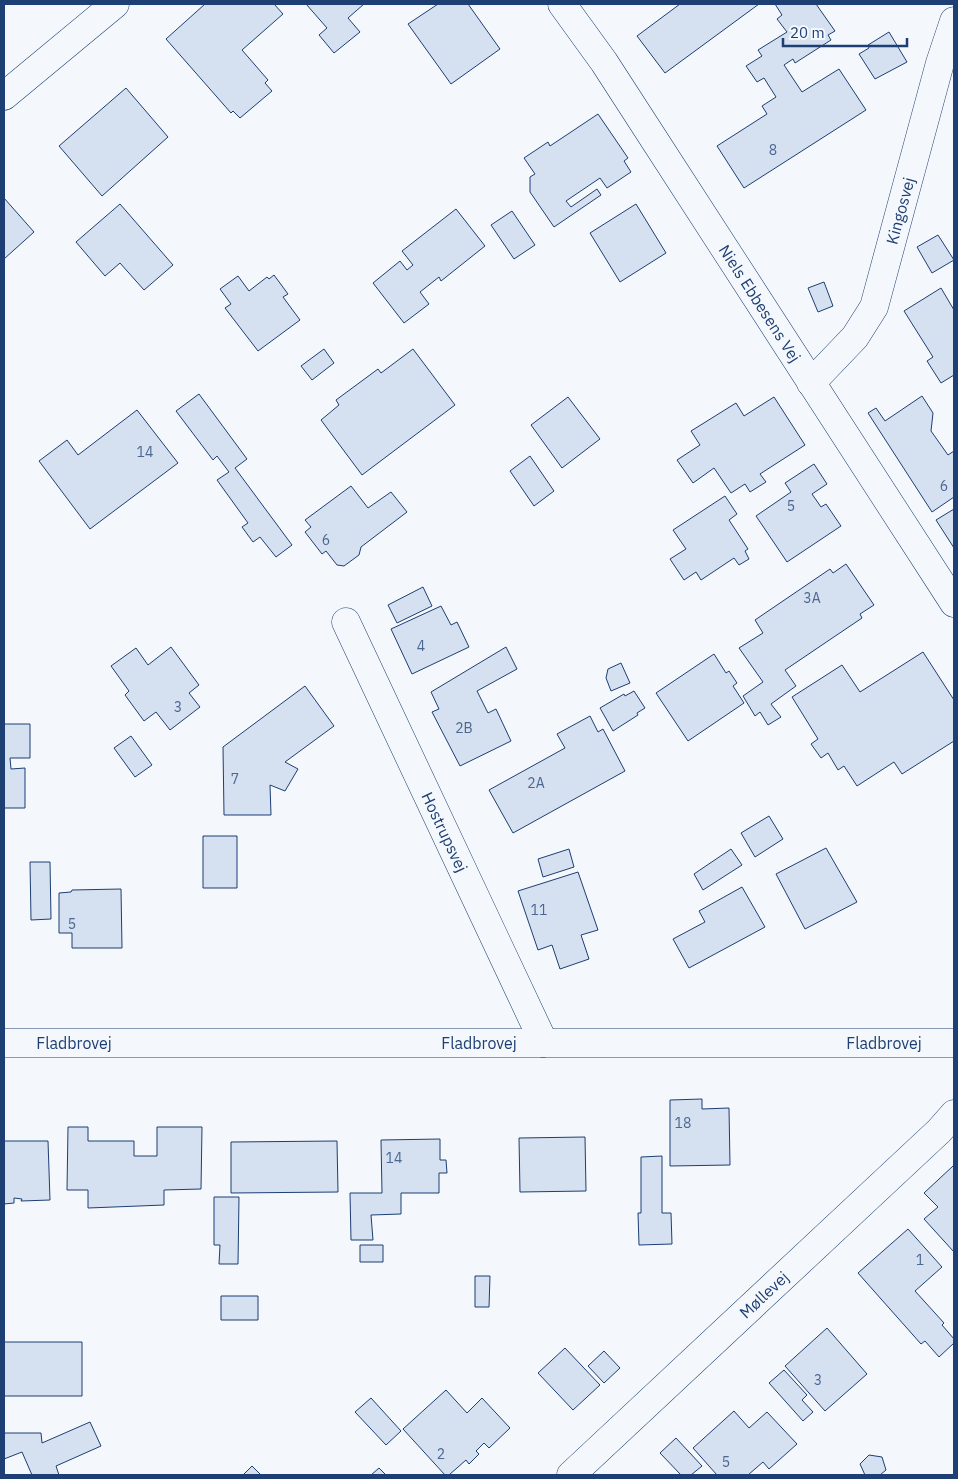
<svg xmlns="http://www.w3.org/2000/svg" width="958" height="1479" font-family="'IBM Plex Sans',sans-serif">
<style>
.building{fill:#d5e0f0;stroke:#1d3f73}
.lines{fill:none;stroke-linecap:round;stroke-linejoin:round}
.street-casing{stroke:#1d3f73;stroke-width:29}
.secondary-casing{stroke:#1d3f73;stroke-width:29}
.street{stroke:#f4f7fb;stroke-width:28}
.secondary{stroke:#f4f7fb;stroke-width:28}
.labels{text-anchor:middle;stroke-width:4;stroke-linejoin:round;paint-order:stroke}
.number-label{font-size:14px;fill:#4b6792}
.street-label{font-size:16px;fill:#1d3f73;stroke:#f4f7fb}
</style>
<rect width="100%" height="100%" fill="#f4f7fb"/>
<path class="building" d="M 205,4 L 274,4 L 283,14 L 242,50 L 268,80 L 265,83 L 272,91 L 240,118 L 233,111 L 231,113 L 166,39 Z
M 306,4 L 364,4 L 348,18 L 360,32 L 334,53 L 319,35 L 327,28 Z
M 438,4 L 468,4 L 500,49 L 451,84 L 408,24 Z
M 680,4 L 759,4 L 665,73 L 637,36 Z
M 775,4 L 816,4 L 835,31 L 828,35 L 831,40 L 795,63 L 793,59 L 784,65 L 802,92 L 839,69 L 866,110 L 744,188 L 717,146 L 767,114 L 762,106 L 776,97 L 764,78 L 757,82 L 746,66 L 762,56 L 758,50 L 787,32 L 777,19 L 782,15 Z
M 889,32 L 907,62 L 875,79 L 859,54 L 869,48 L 868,45 Z
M 126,88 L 168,137 L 102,196 L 59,146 Z
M 598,114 L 628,158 L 624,161 L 631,172 L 607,188 L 600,178 L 566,201 L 571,207 L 597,189 L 601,195 L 554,227 L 530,192 L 530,177 L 535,174 L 524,158 L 548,142 L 550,146 Z
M 4,198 L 34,232 L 4,259 Z
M 120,204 L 173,265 L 144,290 L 120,263 L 105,276 L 76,242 Z
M 636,204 L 666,253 L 620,282 L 590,233 Z
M 456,209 L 485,246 L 441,281 L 439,277 L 420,292 L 429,304 L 404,323 L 373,283 L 400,261 L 407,270 L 413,265 L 402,251 Z
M 512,211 L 535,245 L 514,259 L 491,225 Z
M 938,235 L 954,260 L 932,273 L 917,247 Z
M 274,275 L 288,294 L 283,297 L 300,320 L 258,351 L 225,308 L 231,304 L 220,289 L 238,276 L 249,291 L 267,277 L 269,279 Z
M 824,282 L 833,306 L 818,312 L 808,288 Z
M 941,288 L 954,310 L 954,375 L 941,383 L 927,361 L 933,357 L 904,311 Z
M 324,349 L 334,363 L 312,380 L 301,366 Z
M 413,349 L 455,405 L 362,475 L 321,420 L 339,405 L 336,400 L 378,369 L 381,373 Z
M 199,394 L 247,459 L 235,468 L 292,545 L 276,557 L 260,537 L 253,542 L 242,527 L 248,523 L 217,480 L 229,472 L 217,456 L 213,460 L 176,411 Z
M 922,396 L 933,413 L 931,431 L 948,455 L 954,451 L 954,497 L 932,512 L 868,413 L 876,408 L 885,421 Z
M 568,397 L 600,439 L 562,468 L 531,425 Z
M 774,397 L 805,445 L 760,474 L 766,482 L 750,492 L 745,484 L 731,493 L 714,468 L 693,483 L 677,460 L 700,445 L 691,431 L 736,403 L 744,416 Z
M 137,410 L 178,463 L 90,529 L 39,461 L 67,440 L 78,455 Z
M 530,456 L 554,491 L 534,506 L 510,471 Z
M 814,464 L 827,484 L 812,494 L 821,507 L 826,504 L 841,526 L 787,562 L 756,516 L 791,492 L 785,483 Z
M 351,486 L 368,508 L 391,492 L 407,512 L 361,547 L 359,555 L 344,566 L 337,565 L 326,551 L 322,554 L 305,532 L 311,527 L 305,520 Z
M 725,496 L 737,514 L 729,520 L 748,549 L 745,551 L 749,559 L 739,565 L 734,558 L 701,580 L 696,572 L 684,580 L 670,559 L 686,549 L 673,530 Z
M 954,509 L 954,548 L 936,520 Z
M 846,564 L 874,605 L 860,614 L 862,618 L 785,670 L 796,686 L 771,704 L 781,717 L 768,725 L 760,712 L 755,716 L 743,696 L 763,682 L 739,648 L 763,633 L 755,620 L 830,569 L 833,573 Z
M 423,587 L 432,606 L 397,623 L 388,605 Z
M 441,606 L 451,625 L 457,622 L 469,647 L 412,674 L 391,629 Z
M 171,647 L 199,685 L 189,693 L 200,707 L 170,730 L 156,712 L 144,721 L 125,695 L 129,691 L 111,666 L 136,648 L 148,665 Z
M 506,647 L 517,669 L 477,691 L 488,713 L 496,709 L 511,741 L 460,766 L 432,712 L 439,709 L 431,692 Z
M 923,652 L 954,700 L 954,741 L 902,774 L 894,762 L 857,786 L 844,766 L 838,770 L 828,753 L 821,758 L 811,744 L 818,739 L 792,697 L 842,665 L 860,692 Z
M 714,654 L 726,673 L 729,671 L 737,683 L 733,686 L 744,703 L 688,741 L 656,693 Z
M 621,663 L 630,683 L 611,691 L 606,678 L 608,669 Z
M 305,686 L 334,726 L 285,762 L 298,769 L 285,791 L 270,785 L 271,815 L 224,815 L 223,747 Z
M 634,691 L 645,708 L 637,713 L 638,715 L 613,731 L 600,708 L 624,694 L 625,696 Z
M 590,716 L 598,732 L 603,729 L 625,771 L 513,833 L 489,790 L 565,748 L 557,734 Z
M 4,724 L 30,724 L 30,758 L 10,758 L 11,769 L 25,768 L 25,808 L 4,808 Z
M 131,736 L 152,765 L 135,777 L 114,748 Z
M 769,816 L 783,839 L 755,857 L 741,833 Z
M 203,836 L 237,836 L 237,888 L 203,888 Z
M 826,848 L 857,902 L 805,929 L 776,874 Z
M 569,849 L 574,867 L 543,877 L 538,859 Z
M 731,849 L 742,865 L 703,890 L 694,874 Z
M 30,862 L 50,862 L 51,919 L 31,920 Z
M 578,872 L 598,930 L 581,935 L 589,959 L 560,969 L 552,945 L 538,950 L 518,891 Z
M 742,887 L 765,927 L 689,968 L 673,939 L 705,922 L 699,911 Z
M 121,889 L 122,948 L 72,948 L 72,933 L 59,933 L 59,893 L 71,892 L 72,890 Z
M 702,1099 L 702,1109 L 729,1108 L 730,1165 L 670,1166 L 670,1100 Z
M 68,1127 L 88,1127 L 88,1141 L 134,1141 L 134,1156 L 157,1156 L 157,1127 L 202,1127 L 201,1189 L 164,1190 L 164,1205 L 88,1208 L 88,1190 L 67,1190 Z
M 585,1137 L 586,1191 L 520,1192 L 519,1138 Z
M 440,1139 L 440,1160 L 446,1160 L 447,1173 L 439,1173 L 439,1193 L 401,1193 L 401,1214 L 371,1215 L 373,1240 L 351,1240 L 350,1193 L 382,1193 L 381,1140 Z
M 4,1141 L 48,1141 L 50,1200 L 21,1201 L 22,1199 L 14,1198 L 14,1203 L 4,1204 Z
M 337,1141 L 338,1192 L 231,1193 L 231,1142 Z
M 662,1156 L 662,1213 L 671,1213 L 672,1244 L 639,1245 L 638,1213 L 641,1213 L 641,1157 Z
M 953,1166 L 954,1166 L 954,1252 L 924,1219 L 938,1207 L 924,1193 Z
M 214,1197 L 239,1197 L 238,1264 L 219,1264 L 220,1245 L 214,1245 Z
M 908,1229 L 942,1267 L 915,1291 L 944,1323 L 942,1325 L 954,1339 L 954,1343 L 939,1357 L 925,1341 L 921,1344 L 858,1273 Z
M 360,1245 L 383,1245 L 383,1262 L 360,1262 Z
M 475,1276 L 490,1276 L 489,1307 L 475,1307 Z
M 221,1296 L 258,1296 L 258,1320 L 221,1320 Z
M 827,1328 L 867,1374 L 825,1411 L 785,1366 Z
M 4,1342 L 82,1342 L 82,1396 L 4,1396 Z
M 565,1348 L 600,1385 L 573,1410 L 538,1373 Z
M 604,1351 L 620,1368 L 604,1383 L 588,1366 Z
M 784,1370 L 807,1395 L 802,1400 L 813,1412 L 803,1421 L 769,1383 Z
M 446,1390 L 467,1413 L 482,1398 L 510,1428 L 489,1448 L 484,1443 L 476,1451 L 479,1454 L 469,1464 L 466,1460 L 449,1475 L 445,1475 L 403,1429 Z
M 371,1398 L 401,1431 L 386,1445 L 355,1412 Z
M 734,1411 L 749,1428 L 767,1412 L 797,1444 L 769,1469 L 763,1462 L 748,1475 L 717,1475 L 693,1448 Z
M 90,1422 L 101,1446 L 56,1466 L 59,1475 L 32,1475 L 22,1452 L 4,1459 L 4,1433 L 41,1433 L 42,1443 Z
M 676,1438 L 702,1466 L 691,1475 L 681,1475 L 660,1453 Z
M 869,1455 L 882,1457 L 886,1470 L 880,1475 L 865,1475 L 860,1464 Z
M 252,1466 L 261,1475 L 243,1475 Z
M 379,1468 L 386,1475 L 371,1475 Z"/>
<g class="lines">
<g class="street-casing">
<g id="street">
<path id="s1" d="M 562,4 L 604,62 L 954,603"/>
<path d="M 4,96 L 115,4"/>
<path id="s2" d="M 811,383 L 855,337 L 874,307 L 940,63 L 954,21"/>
<path id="s3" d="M 346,622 L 544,1043"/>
<path id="s4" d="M 571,1475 L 939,1131 L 954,1114"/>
</g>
</g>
<g class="secondary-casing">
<g id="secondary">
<path id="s5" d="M 4,1043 L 954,1043"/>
</g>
</g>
<use href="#street" class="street"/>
<use href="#secondary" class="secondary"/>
</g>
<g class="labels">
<g class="number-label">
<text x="773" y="155">8</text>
<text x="145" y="457">14</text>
<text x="944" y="491">6</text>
<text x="791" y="511">5</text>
<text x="326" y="545">6</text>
<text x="812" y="603">3A</text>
<text x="421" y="651">4</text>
<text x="178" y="712">3</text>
<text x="464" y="733">2B</text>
<text x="235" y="784">7</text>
<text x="536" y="788">2A</text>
<text x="539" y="915">11</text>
<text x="72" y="929">5</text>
<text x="683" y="1128">18</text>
<text x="394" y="1163">14</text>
<text x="920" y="1265">1</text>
<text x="818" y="1385">3</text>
<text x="441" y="1459">2</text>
<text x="726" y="1467">5</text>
</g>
<g class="street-label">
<text dy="6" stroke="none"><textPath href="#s2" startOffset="199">Kingosvej</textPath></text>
<text dy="6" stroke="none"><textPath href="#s1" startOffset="359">Niels Ebbesens Vej</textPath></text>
<text dy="6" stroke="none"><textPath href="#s3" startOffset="232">Hostrupsvej</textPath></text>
<text dy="6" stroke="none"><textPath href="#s5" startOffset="70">Fladbrovej</textPath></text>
<text dy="6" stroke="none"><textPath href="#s5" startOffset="475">Fladbrovej</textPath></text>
<text dy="6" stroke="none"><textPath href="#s5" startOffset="880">Fladbrovej</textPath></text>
<text dy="6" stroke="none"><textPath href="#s4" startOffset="264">Møllevej</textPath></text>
</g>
</g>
<rect width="958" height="1479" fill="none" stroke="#1d3f73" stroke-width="10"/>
<path d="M783 38v8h124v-8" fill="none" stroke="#1d3f73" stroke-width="2.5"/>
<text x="790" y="38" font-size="15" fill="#1d3f73" stroke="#f4f7fb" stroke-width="4" paint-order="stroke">20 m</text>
</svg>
